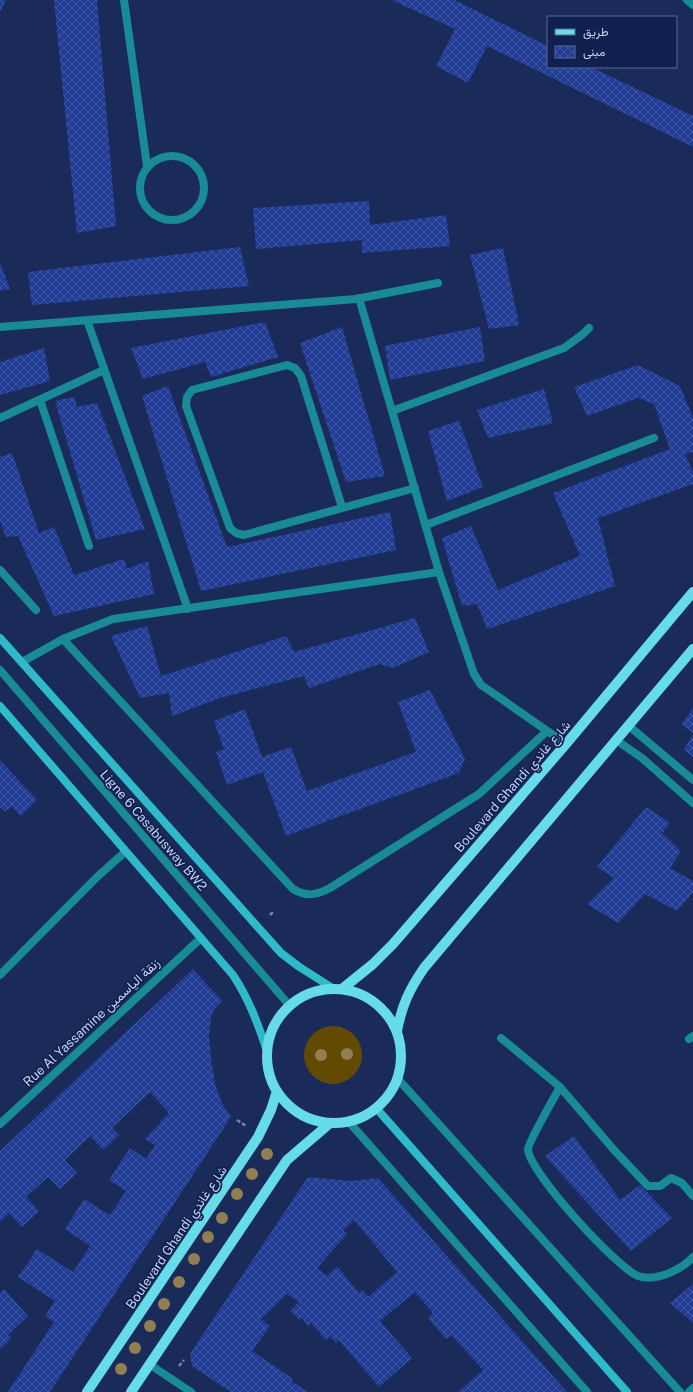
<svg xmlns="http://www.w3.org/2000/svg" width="693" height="1392" font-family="'Public Sans',Vazirmatn,sans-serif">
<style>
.green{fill:#624a03}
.building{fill:url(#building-cross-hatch);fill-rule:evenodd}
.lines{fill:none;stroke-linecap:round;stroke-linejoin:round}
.path{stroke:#7685ab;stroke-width:2.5;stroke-dasharray:4 2;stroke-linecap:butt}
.lane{stroke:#198b97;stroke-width:8}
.street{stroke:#198b97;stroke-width:8}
.secondary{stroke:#2fbaca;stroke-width:8}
.primary{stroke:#66dbea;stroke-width:10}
.tree{fill:#917e51}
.labels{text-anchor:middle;stroke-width:3.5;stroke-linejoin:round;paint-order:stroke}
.street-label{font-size:13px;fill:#c6d3f1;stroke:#11214f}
</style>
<defs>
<pattern id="building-cross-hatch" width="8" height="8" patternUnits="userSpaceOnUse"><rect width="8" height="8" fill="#213c95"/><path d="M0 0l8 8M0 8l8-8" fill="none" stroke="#4057a4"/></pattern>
</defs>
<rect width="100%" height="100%" fill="#1a2b5a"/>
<path class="green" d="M304 1055a29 29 0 1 1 58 0a29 29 0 1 1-58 0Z"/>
<path class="building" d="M 0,0 L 6,0 L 0,12 Z
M 54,0 L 97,0 L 116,226 L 77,233 Z
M 392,0 L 454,0 L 548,46 L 548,67 L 591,67 L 693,116 L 693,147 L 487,46 L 468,83 L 436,66 L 455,29 Z
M 369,201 L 370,225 L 446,215 L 450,246 L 362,253 L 362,240 L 256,249 L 253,208 Z
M 240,247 L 249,286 L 32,305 L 28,272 Z
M 503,248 L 519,325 L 489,329 L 470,255 Z
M 0,263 L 10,289 L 0,291 Z
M 265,322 L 278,357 L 211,377 L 205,362 L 143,379 L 131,348 Z
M 342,327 L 385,476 L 346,482 L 300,343 Z
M 480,327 L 485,361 L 390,380 L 385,346 Z
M 44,348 L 50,381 L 0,395 L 0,362 Z
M 638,365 L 680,386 L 693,418 L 693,452 L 685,454 L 693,472 L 693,484 L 598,518 L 615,586 L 487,629 L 477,604 L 462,606 L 442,538 L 471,526 L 498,590 L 580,556 L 553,493 L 670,449 L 654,404 L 638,398 L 587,416 L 574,387 Z
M 168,386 L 227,547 L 390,512 L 396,550 L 201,591 L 142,396 Z
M 544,389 L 553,423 L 488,438 L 477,410 Z
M 74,397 L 77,407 L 97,403 L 145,529 L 96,540 L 55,401 Z
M 459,421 L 483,487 L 447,501 L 428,431 Z
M 12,453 L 39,533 L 54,527 L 74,575 L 124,559 L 127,569 L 148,561 L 154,594 L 54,616 L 18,536 L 6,537 L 0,521 L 0,457 Z
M 415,618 L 429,652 L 393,668 L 380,664 L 309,688 L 304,676 L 220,698 L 172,716 L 169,693 L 140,698 L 111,636 L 147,626 L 161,676 L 286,636 L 294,652 Z
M 430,690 L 465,759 L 459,773 L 286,836 L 263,772 L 227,785 L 216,752 L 224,749 L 214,721 L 245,709 L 262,757 L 291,747 L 307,791 L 416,752 L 398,702 Z
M 693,708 L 693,733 L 682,724 Z
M 693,734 L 693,757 L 684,750 Z
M 0,760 L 37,800 L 21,816 L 11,806 L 5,812 L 0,807 Z
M 646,807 L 670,823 L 662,833 L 681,851 L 670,868 L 693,881 L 693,892 L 677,911 L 645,894 L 618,923 L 587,904 L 614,878 L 597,867 Z
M 193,969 L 222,1001 L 213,1011 L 211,1018 L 209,1036 L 211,1059 L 215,1084 L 222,1103 L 231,1117 L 50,1392 L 8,1392 L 54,1322 L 45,1316 L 55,1301 L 18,1277 L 37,1249 L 73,1272 L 90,1246 L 65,1229 L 84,1199 L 110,1215 L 126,1191 L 109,1180 L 130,1148 L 146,1159 L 155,1145 L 145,1139 L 169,1113 L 150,1092 L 112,1128 L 119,1135 L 103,1150 L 90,1136 L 65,1160 L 77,1173 L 60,1189 L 48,1177 L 26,1197 L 39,1211 L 22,1227 L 9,1213 L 0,1222 L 0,1151 Z
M 574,1136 L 620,1200 L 640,1185 L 672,1218 L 631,1251 L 545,1156 Z
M 308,1177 L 352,1181 L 378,1178 L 567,1392 L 458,1392 L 483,1370 L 451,1335 L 446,1339 L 428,1318 L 433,1313 L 415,1292 L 380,1321 L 412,1358 L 379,1387 L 339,1340 L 336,1343 L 330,1336 L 326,1340 L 311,1323 L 308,1326 L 302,1318 L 299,1320 L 290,1311 L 299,1302 L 287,1294 L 261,1319 L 270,1326 L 252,1351 L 293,1379 L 291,1381 L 308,1392 L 231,1392 L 192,1366 L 190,1354 ZM 354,1220 L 397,1272 L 368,1297 L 362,1290 L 359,1293 L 337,1266 L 327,1276 L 317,1268 L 347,1234 L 343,1231 Z
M 693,1284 L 693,1323 L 670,1303 Z
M 4,1289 L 28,1316 L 8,1335 L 11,1339 L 0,1349 L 0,1293 Z"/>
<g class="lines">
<path class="path" d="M 270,915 L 274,911
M 237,1120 L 246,1126
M 179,1366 L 184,1360"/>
<path class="lane" d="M 0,670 L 290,1006
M 629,726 L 693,780
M 616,740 L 642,758 L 693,803
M 501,1038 L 560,1087 L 614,1150 L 648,1186 L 660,1186 L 671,1178 L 682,1183 L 693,1196
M 689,1039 L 693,1036
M 398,1079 L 680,1392
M 560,1087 C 555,1096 528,1143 528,1149 C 528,1171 616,1267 638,1276 C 656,1282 681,1270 693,1257
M 349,1122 L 587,1392"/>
<path class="street" d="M 124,0 L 147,166
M 687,0 L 693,5
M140 188a32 32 0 1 1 64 0a32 32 0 1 1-64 0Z
M 359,298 L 439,572 L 474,674 L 481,685 L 490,691 L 566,744
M 87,320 L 188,609
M 0,327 L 356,299 L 438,283
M 40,400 L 89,546
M 392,411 L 564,348 L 583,334 L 589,328
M 0,418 L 104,370
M 342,507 L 301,376 L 295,368 L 287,365 L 192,390 L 187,397 L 186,406 L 230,528 L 236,533 L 244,535 L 415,488
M 426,525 L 654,438
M 0,570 L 36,610
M 63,639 L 293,889 C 306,897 317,895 330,888 L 479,794 L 547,731
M 22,662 L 63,639 L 113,619 L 439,572
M 0,975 L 97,877 L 125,852
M 0,1124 L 200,939
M 149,1364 L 191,1392
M 689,1392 L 693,1388"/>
<path class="secondary" d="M 0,638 L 281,953 L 298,966 L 334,989
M 0,706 L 233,975 C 249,999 258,1024 267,1051
M 377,1109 L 627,1392"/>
<path class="primary" d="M267 1056a67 67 0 1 1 134 0a67 67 0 1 1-134 0Z
M 342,989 L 373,964 L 393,944 L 566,744 L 693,592
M 397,1031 C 402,1005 409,990 424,968 L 693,649
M 87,1392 L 258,1137 L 271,1110 L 277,1091
M 131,1392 L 287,1160 L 329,1124"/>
</g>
<g class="tree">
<circle cx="347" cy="1054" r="6"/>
<circle cx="321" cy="1055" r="6"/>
<circle cx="267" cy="1154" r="6"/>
<circle cx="252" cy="1174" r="6"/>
<circle cx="237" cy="1194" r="6"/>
<circle cx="222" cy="1218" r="6"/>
<circle cx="208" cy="1237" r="6"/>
<circle cx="194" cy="1259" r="6"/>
<circle cx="179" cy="1282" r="6"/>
<circle cx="164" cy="1304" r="6"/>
<circle cx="150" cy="1326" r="6"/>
<circle cx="135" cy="1348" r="6"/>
<circle cx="121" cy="1369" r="6"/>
</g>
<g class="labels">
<g class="street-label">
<text transform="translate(512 786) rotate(-49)" y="5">Boulevard Ghandi شارع غاندي</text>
<text transform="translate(154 830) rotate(49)" y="5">Ligne 6 Casabusway BW2</text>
<text transform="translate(91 1022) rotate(-43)" y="5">Rue Al Yassamine زنقة الياسمين</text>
<text transform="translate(176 1237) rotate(-56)" y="5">Boulevard Ghandi شارع غاندي</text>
</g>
</g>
<rect x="547" y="16" width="130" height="52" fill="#11214f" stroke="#596890"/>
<rect x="555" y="29" width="20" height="6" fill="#66dbea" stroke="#596890"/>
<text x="583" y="36" font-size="12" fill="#c6d3f1">طريق</text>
<rect x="555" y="46" width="20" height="12" fill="url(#building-cross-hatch)" stroke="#596890"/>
<text x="583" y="56" font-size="12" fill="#c6d3f1">مبنى</text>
</svg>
